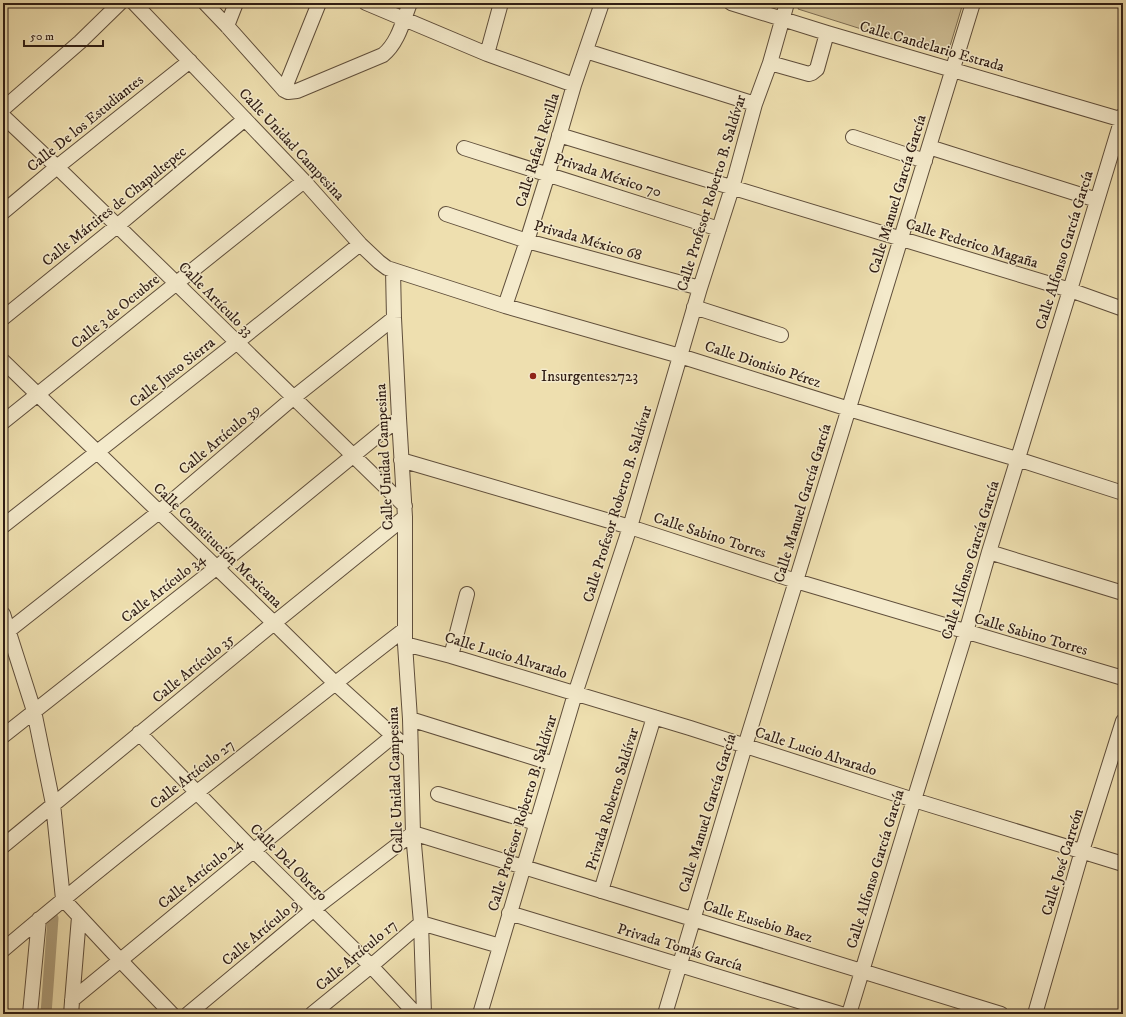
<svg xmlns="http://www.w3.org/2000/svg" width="1126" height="1017" font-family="'IM FELL DW Pica',serif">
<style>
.green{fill:#cebe95;stroke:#7e6e54}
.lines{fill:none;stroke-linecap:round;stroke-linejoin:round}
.canal{stroke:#ad9d7a;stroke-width:11}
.minor-casing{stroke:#5f4e3b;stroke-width:16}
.minor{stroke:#f4eacb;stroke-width:14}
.poi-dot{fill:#8f2418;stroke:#f4eacb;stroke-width:1.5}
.labels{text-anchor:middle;stroke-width:3;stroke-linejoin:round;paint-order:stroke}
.street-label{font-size:15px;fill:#2f1d14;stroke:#f4eacb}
.poi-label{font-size:15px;fill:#2f1d14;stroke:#f4eacb;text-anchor:start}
</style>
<rect width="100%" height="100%" fill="#eedfaf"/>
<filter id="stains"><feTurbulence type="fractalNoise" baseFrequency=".005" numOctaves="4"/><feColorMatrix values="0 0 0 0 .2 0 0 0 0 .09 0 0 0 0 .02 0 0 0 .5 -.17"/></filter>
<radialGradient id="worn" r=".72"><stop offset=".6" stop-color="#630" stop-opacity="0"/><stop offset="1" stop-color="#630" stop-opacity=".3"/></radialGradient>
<path class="green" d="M 800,3 L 963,3 L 947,56 L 798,9 Z"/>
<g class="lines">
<path class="canal" d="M 46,1014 L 53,918"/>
<g class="minor-casing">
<path id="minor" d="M 134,3 L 304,181 L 360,244 L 379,262 L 387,268 L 505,306 L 680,356 L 849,409 L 1017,459 L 1123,493
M 205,3 L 227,26 L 284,90 L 288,92 L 297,91 L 383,55 C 398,43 403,21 410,3
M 366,3 L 487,54 L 574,85
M 731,3 L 827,33 L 1123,120
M 227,26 L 236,3
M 586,51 L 755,104
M 487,54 L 501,3
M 770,63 L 809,74 L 812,73 L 817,69 L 827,33
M 284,90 L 319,3
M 3,109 L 80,42 L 120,3
M 3,116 L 57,167 L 405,506
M 559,135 L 1070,290 L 1123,309
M 853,137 L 925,161
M 929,147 L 1097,200
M 464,148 L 719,229
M 3,212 L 57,167 L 190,61
M 446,214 L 527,241 L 700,288
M 393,270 L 394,318 L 399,418 L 405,517 L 405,644 L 410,719 L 413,833 L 421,923 L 424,1014
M 505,306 L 527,241 L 548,174 L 574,85 L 602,3
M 694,307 L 781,335
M 3,318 L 117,226 L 245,119
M 3,361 L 274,623 L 335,683 L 410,751
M 3,422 L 304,181
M 401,460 L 630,527 L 796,581 L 1123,678
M 3,526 L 236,343 L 360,244
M 989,552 L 1123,593
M 3,614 L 34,711 L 53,804 L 63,899 L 120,960 L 172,1014
M 3,635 L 159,512 L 293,398 L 394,318
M 405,644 L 451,656 L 690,728 L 914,800 L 1123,864
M 451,656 L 467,594
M 410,719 L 554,764
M 139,733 L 254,851 L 371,966 L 416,1014
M 3,736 L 216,568 L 399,418
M 438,794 L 536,823
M 3,846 L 274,623 L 405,517
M 601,891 L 654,717
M 509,913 L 841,1014
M 3,950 C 71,892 140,837 210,782 C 275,731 340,679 405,629
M 72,1000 L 393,736
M 30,1014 L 39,919
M 71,1014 L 79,917
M 188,1014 L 314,909 L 413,833 L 1001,1014
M 312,1014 L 371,966 L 421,923 L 500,946
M 480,1014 L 575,694 L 630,527 L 700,288 L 732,188 L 755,104 L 770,63 L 787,3
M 665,1014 L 745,746 L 796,581 L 973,3
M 849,1014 L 914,800 L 966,632 L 989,552 L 1070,290 L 1123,115
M 1035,1014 L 1082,851 L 1123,721"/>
</g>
<use href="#minor" class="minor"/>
</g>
<circle class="poi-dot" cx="533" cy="376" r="4"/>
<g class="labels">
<g class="street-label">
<text transform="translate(932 46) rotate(16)" y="5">Calle Candelario Estrada</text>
<text transform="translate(85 123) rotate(-39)" y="5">Calle De los Estudiantes</text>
<text transform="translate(292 144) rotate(47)" y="5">Calle Unidad Campesina</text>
<text transform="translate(537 150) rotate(-73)" y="5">Calle Rafael Revilla</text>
<text transform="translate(608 175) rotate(18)" y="5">Privada México 70</text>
<text transform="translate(711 193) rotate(-73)" y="5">Calle Profesor Roberto B. Saldívar</text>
<text transform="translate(897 194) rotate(-73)" y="5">Calle Manuel García García</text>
<text transform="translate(114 206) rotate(-39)" y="5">Calle Mártires de Chapultepec</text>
<text transform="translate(588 240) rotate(16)" y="5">Privada México 68</text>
<text transform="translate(972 243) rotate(17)" y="5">Calle Federico Magaña</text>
<text transform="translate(1064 250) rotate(-73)" y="5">Calle Alfonso García García</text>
<text transform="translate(216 299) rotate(45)" y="5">Calle Artículo 33</text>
<text transform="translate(115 311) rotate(-39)" y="5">Calle 3 de Octubre</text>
<text transform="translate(763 364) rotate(18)" y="5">Calle Dionisio Pérez</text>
<text transform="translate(172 372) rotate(-38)" y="5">Calle Justo Sierra</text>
<text transform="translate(219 439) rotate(-40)" y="5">Calle Artículo 39</text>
<text transform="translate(384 457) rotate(-93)" y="5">Calle Unidad Campesina</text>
<text transform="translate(802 503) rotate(-73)" y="5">Calle Manuel García García</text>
<text transform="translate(617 504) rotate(-73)" y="5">Calle Profesor Roberto B. Saldívar</text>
<text transform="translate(710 535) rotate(18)" y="5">Calle Sabino Torres</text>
<text transform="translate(218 545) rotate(44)" y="5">Calle Constitución Mexicana</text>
<text transform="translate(970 560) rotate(-73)" y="5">Calle Alfonso García García</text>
<text transform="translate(163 588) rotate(-38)" y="5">Calle Artículo 34</text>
<text transform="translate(1031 634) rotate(16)" y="5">Calle Sabino Torres</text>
<text transform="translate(506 655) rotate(17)" y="5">Calle Lucio Alvarado</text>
<text transform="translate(193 668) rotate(-39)" y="5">Calle Artículo 35</text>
<text transform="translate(816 751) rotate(18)" y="5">Calle Lucio Alvarado</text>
<text transform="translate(192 774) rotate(-38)" y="5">Calle Artículo 27</text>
<text transform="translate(395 780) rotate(-92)" y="5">Calle Unidad Campesina</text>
<text transform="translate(612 799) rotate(-73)" y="5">Privada Roberto Saldívar</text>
<text transform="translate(522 813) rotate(-73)" y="5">Calle Profesor Roberto B. Saldívar</text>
<text transform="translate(707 813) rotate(-73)" y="5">Calle Manuel García García</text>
<text transform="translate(289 862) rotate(45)" y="5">Calle Del Obrero</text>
<text transform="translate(1062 862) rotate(-73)" y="5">Calle José Carreón</text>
<text transform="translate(875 869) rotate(-73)" y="5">Calle Alfonso García García</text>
<text transform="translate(200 873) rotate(-39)" y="5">Calle Artículo 24</text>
<text transform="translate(758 921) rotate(17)" y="5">Calle Eusebio Baez</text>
<text transform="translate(260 932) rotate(-40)" y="5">Calle Artículo 9</text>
<text transform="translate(680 947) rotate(17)" y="5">Privada Tomás García</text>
<text transform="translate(356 955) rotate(-40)" y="5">Calle Artículo 17</text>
</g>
<g class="poi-label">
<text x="541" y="381">Insurgentes2723</text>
</g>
</g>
<rect width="1126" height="1017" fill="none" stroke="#eedfaf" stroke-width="16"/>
<rect x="4" y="4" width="1118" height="1009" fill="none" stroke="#2f1d14" stroke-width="2"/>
<rect x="8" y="8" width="1110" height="1001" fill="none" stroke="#2f1d14"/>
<path d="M24 40v6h79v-6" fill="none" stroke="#2f1d14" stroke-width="2"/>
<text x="30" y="40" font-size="12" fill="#2f1d14" stroke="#f4eacb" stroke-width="3" paint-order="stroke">50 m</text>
<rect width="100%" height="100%" filter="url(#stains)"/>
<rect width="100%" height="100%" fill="url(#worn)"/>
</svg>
